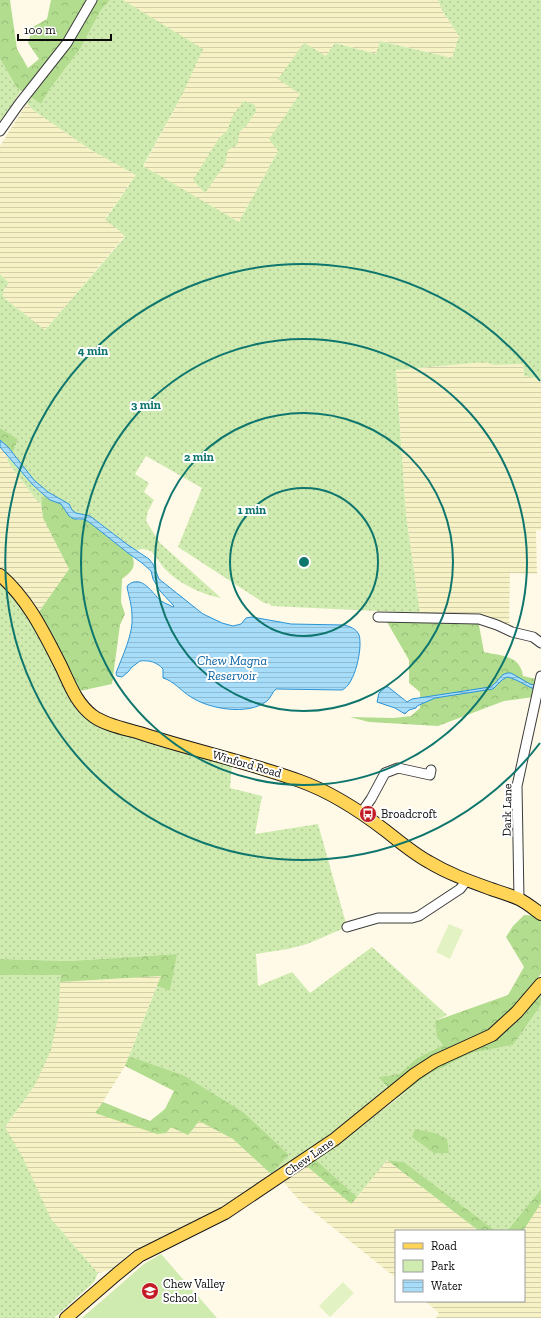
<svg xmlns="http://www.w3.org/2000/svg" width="541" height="1318" font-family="'Zilla Slab',serif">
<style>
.farmland{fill:url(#farmland-rules)}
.grass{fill:url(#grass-dots)}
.forest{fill:url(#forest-crowns)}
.park{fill:#cfebaf}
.pitch{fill:#e2f2c2}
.water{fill:url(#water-rules);stroke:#2b94d6}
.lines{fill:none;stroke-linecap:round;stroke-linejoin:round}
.minor-casing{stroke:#3d3d3d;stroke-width:11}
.major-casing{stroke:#1b1b1b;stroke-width:14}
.minor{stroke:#fff;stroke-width:9}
.major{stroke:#ffd457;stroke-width:12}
.ring{fill:none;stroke:#0f766e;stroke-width:2}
.labels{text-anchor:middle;stroke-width:4;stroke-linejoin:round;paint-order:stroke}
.street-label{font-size:12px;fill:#0a0a0a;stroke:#fff}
.poi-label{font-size:12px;fill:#0a0a0a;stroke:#fff;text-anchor:start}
.water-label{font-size:13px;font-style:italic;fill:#0d63a2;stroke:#fff}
.centre{fill:#0f766e;stroke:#fff;stroke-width:2}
.ring-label{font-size:12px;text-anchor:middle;font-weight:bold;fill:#0f766e;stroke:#fff;stroke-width:4;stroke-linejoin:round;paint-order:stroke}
</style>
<defs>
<pattern id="farmland-rules" width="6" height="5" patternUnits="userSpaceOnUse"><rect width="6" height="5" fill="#f6f2c6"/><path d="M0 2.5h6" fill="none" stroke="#d2cea9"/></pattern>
<pattern id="grass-dots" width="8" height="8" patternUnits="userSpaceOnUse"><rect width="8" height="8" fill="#cfebaf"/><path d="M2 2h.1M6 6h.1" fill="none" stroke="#b0c895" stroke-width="1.8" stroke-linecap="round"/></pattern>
<pattern id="forest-crowns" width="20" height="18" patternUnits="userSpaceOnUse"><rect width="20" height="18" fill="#b2dd8e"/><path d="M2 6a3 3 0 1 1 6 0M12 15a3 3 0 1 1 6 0" fill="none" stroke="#98bc79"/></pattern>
<pattern id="water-rules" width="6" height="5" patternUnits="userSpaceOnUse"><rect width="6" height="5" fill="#a8ddfa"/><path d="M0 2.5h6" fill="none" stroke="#8fbcd5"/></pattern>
</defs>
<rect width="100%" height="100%" fill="#fffae7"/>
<path class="farmland" d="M 123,0 L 438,0 L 443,12 L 459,36 L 452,58 L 381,41 L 376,54 L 335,43 L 270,139 L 278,151 L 239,222 L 143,167 L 182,95 Z
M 27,103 L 33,110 L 91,150 L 136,175 L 105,219 L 120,231 L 125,236 L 45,330 L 4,298 L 2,294 L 4,289 L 9,283 L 0,274 L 0,146 Z
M 484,362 L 495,365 L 523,364 L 524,376 L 541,379 L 541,530 L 536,530 L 537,574 L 510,573 L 509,627 L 420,613 L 406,515 L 396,370 Z
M 0,447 L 7,455 L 8,462 L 37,501 L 41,503 L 43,518 L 69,569 L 36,616 L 6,573 L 0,568 Z
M 161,976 L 125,1066 L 96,1113 L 171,1127 L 199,1121 L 233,1139 L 271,1174 L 260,1185 L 207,1217 L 161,1240 L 132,1251 L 111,1270 L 98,1273 L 51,1219 L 5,1127 L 35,1085 L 58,1018 L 60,982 Z
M 387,1160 L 479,1231 L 396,1231 L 396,1278 L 301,1202 L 284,1183 L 302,1162 L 351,1204 Z
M 541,1202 L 541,1318 L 436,1318 L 439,1313 L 425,1301 L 524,1301 L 524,1231 L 523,1231 Z"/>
<path class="grass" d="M 110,0 L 123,0 L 203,49 L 182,95 L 143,166 L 239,222 L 278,151 L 269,139 L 300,94 L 278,79 L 304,43 L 326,56 L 335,43 L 376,54 L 380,41 L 452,58 L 459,36 L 443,12 L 438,0 L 541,0 L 541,379 L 524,376 L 523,364 L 495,365 L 484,362 L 396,370 L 406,515 L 420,613 L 271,606 L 270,604 L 264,603 L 178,547 L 202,488 L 146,456 L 135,474 L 149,483 L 144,492 L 154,500 L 148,511 L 146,521 L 160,543 L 221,598 C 201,594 179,584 164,568 C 160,563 156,556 151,551 L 143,549 L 135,550 L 97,521 L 83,514 L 76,513 L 72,510 L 69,504 L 48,492 L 34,480 L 13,453 L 18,439 L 0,428 L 0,274 L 9,283 C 5,288 1,291 4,298 L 45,330 L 125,237 L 120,231 L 105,220 L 136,175 L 91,150 L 33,110 L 27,103 L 30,97 L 41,104 L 52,86 L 80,49 L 101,10 Z
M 0,59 L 17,88 L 21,91 L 0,123 Z
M 244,101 L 255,105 L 256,111 L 246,126 L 240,131 L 237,145 L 228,150 L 225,164 L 205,193 L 193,180 L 219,138 L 227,131 L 233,115 Z
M 7,456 L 32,484 L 44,495 L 41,503 L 37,501 L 8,462 Z
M 0,584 L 12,592 L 32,621 L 74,705 L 85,718 L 107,728 L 232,764 L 230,788 L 262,796 L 255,834 L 318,824 L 347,927 L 307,944 L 288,949 L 256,954 L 258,986 L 292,972 L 310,993 L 372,947 L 447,1015 L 435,1021 L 443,1045 L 417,1058 L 399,1074 L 378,1077 L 388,1089 L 320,1145 L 271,1174 L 289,1155 L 183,1075 L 129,1056 L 157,986 L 170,991 L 176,954 L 69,961 L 0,959 Z
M 0,975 L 61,975 L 58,1018 L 51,1050 L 35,1085 L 5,1127 L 23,1158 L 51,1219 L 98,1273 L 94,1282 L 54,1318 L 0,1318 Z
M 541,1005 L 541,1189 L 507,1231 L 496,1231 L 404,1162 L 387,1160 L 357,1197 L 316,1160 L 431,1073 L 472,1053 L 513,1045 Z"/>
<path class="forest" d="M 0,0 L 10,0 L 17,49 L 28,68 L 39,59 L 28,43 L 33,27 L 47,19 L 51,0 L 110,0 L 101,10 L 80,49 L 52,86 L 41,104 L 17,88 L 0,59 Z
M 0,428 L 18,439 L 13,453 L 0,440 Z
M 44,495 L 50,500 L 61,504 L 66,512 L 78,520 L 83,519 L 89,522 L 132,556 C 137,567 131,572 122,579 L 121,602 L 125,614 L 120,625 L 112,684 L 75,692 L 36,616 L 69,569 L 43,518 L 41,503 Z
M 392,619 L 478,620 L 484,652 C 501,656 520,655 523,676 L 536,679 L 541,672 L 541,696 L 504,701 L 438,726 L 369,722 L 350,717 L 394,718 L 411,716 L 420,708 L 420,692 L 409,683 L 409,660 L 387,622 Z
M 524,915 L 541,916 L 541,974 L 538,978 L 541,981 L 541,1005 L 513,1045 L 472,1053 L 431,1073 L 397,1098 L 378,1077 L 399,1074 L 417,1058 L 443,1045 L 437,1037 L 435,1021 L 508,995 L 524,967 L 506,937 L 513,926 Z
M 177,954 L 170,991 L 157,986 L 161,976 L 60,982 L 61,975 L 0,975 L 0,959 L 69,961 Z
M 129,1056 L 183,1075 L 243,1112 L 289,1155 L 271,1174 L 233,1139 L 199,1121 L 188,1135 L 171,1127 L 166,1133 L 157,1134 L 95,1113 L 103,1102 L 150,1121 L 165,1109 L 174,1091 L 125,1066 Z
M 415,1129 L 435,1133 L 447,1139 L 449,1153 L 434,1153 L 412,1137 Z
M 316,1160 L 357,1197 L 351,1204 L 302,1162 Z
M 387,1160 L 404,1162 L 496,1231 L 479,1231 Z
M 541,1189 L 541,1203 L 523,1231 L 507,1231 Z"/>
<path class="park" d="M 161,1254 L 217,1318 L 82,1318 L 144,1264 Z"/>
<path class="pitch" d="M 449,924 L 463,930 L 450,959 L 436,952 Z
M 343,1282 L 354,1293 L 330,1317 L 319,1306 Z"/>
<path class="water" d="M 0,440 L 8,447 L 34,480 L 48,492 L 69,504 L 72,510 L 76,513 L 90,516 L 128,545 L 149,559 L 153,564 L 159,579 L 203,614 L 222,623 L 233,626 L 241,624 L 246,618 L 252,617 L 291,624 L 344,625 C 349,626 357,629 359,635 C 363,647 355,685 342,690 L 276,689 C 272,692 271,698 267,701 C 248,716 209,709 191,697 C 181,691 174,681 163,678 L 163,669 C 157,662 149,660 140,661 L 132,667 L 128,672 L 122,677 L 117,676 L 116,673 C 122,657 134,633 132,615 C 132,606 129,597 127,587 L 128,585 C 142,574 152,593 161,601 C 165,603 169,605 173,607 L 174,606 L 160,591 L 153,579 L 151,571 L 142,563 L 128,553 L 89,522 L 83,519 L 74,519 L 69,516 L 61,504 L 50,500 L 44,495 L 32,484 L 0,447 Z
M 507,673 L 511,673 L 530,684 L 535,685 L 534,689 C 524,685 517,679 507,677 L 502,680 L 493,689 L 435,698 L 417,706 L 416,708 L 409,710 L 405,714 L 395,708 L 377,702 L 379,693 L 387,686 L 407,702 L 412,699 L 490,687 C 497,684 499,675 507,673 Z"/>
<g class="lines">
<g class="minor-casing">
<path id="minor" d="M 0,131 L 19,104 L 67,43 L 92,0
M 378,617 L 479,619 L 497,625 L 512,632 L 533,637 L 541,643
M 361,813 L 371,799 L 385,773 L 398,768 L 430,775 L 431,770
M 519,899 L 517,786 L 541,676
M 347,927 L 378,918 L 412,918 L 419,916 L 460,889 L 467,880"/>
</g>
<g class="major-casing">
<path id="major" d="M 0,575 C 28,599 44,633 61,666 C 70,685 76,703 93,716 C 107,726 127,729 143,734 C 195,751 248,762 300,781 C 331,792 360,811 386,831 C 400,842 414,854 429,862 C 449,874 469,881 491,889 C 500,892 510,895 519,899 C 527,903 534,909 541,914
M 66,1318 L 117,1274 L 139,1256 L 225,1213 L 335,1139 L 415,1074 L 435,1061 L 492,1035 L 517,1012 L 541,984"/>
</g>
<use href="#minor" class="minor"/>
<use href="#major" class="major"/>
</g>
<g class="ring">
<circle cx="304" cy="562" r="74"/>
<circle cx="304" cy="562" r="149"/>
<circle cx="304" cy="562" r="223"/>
<path d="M540 743A298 298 0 1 1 540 381"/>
</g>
<defs>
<g id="bus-disc" transform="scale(0.9)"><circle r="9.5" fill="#c21b25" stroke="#fff"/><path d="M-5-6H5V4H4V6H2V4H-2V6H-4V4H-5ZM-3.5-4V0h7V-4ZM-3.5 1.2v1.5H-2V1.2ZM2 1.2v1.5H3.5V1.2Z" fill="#fff"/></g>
<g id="school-disc" transform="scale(0.9)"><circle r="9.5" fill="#c21b25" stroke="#fff"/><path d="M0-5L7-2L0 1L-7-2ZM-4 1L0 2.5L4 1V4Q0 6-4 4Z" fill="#fff"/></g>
</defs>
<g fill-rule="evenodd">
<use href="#bus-disc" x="368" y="814"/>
<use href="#school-disc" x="150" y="1291"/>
</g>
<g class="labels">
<g class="street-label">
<text transform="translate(247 764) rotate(16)" y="4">Winford Road</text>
<text transform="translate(507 810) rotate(-89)" y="4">Dark Lane</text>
<text transform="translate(309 1157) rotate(-35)" y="4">Chew Lane</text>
</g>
<g class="poi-label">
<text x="381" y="818">Broadcroft</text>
<text x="163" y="1288">Chew Valley<tspan x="163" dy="14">School</tspan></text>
</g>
<g class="water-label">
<text x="232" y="665">Chew Magna<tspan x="232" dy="15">Reservoir</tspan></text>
</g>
</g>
<circle cx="304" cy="562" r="6" class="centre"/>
<g class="ring-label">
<text x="93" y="355">4 min</text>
<text x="146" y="409">3 min</text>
<text x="199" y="461">2 min</text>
<text x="252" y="514">1 min</text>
</g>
<rect x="395" y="1230" width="130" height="72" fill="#ffffff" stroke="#9d9d9d"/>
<rect x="403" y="1243" width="20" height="6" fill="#ffd457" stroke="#9d9d9d"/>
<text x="431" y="1250" font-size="12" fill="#0a0a0a">Road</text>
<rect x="403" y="1260" width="20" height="12" fill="#cfebaf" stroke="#9d9d9d"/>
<text x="431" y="1270" font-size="12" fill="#0a0a0a">Park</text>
<rect x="403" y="1280" width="20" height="12" fill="url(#water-rules)" stroke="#9d9d9d"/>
<text x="431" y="1290" font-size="12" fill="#0a0a0a">Water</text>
<path d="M18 34v6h93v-6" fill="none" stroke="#0a0a0a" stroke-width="2"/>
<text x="24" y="34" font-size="12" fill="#0a0a0a" stroke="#ffffff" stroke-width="3" paint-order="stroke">100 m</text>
</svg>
